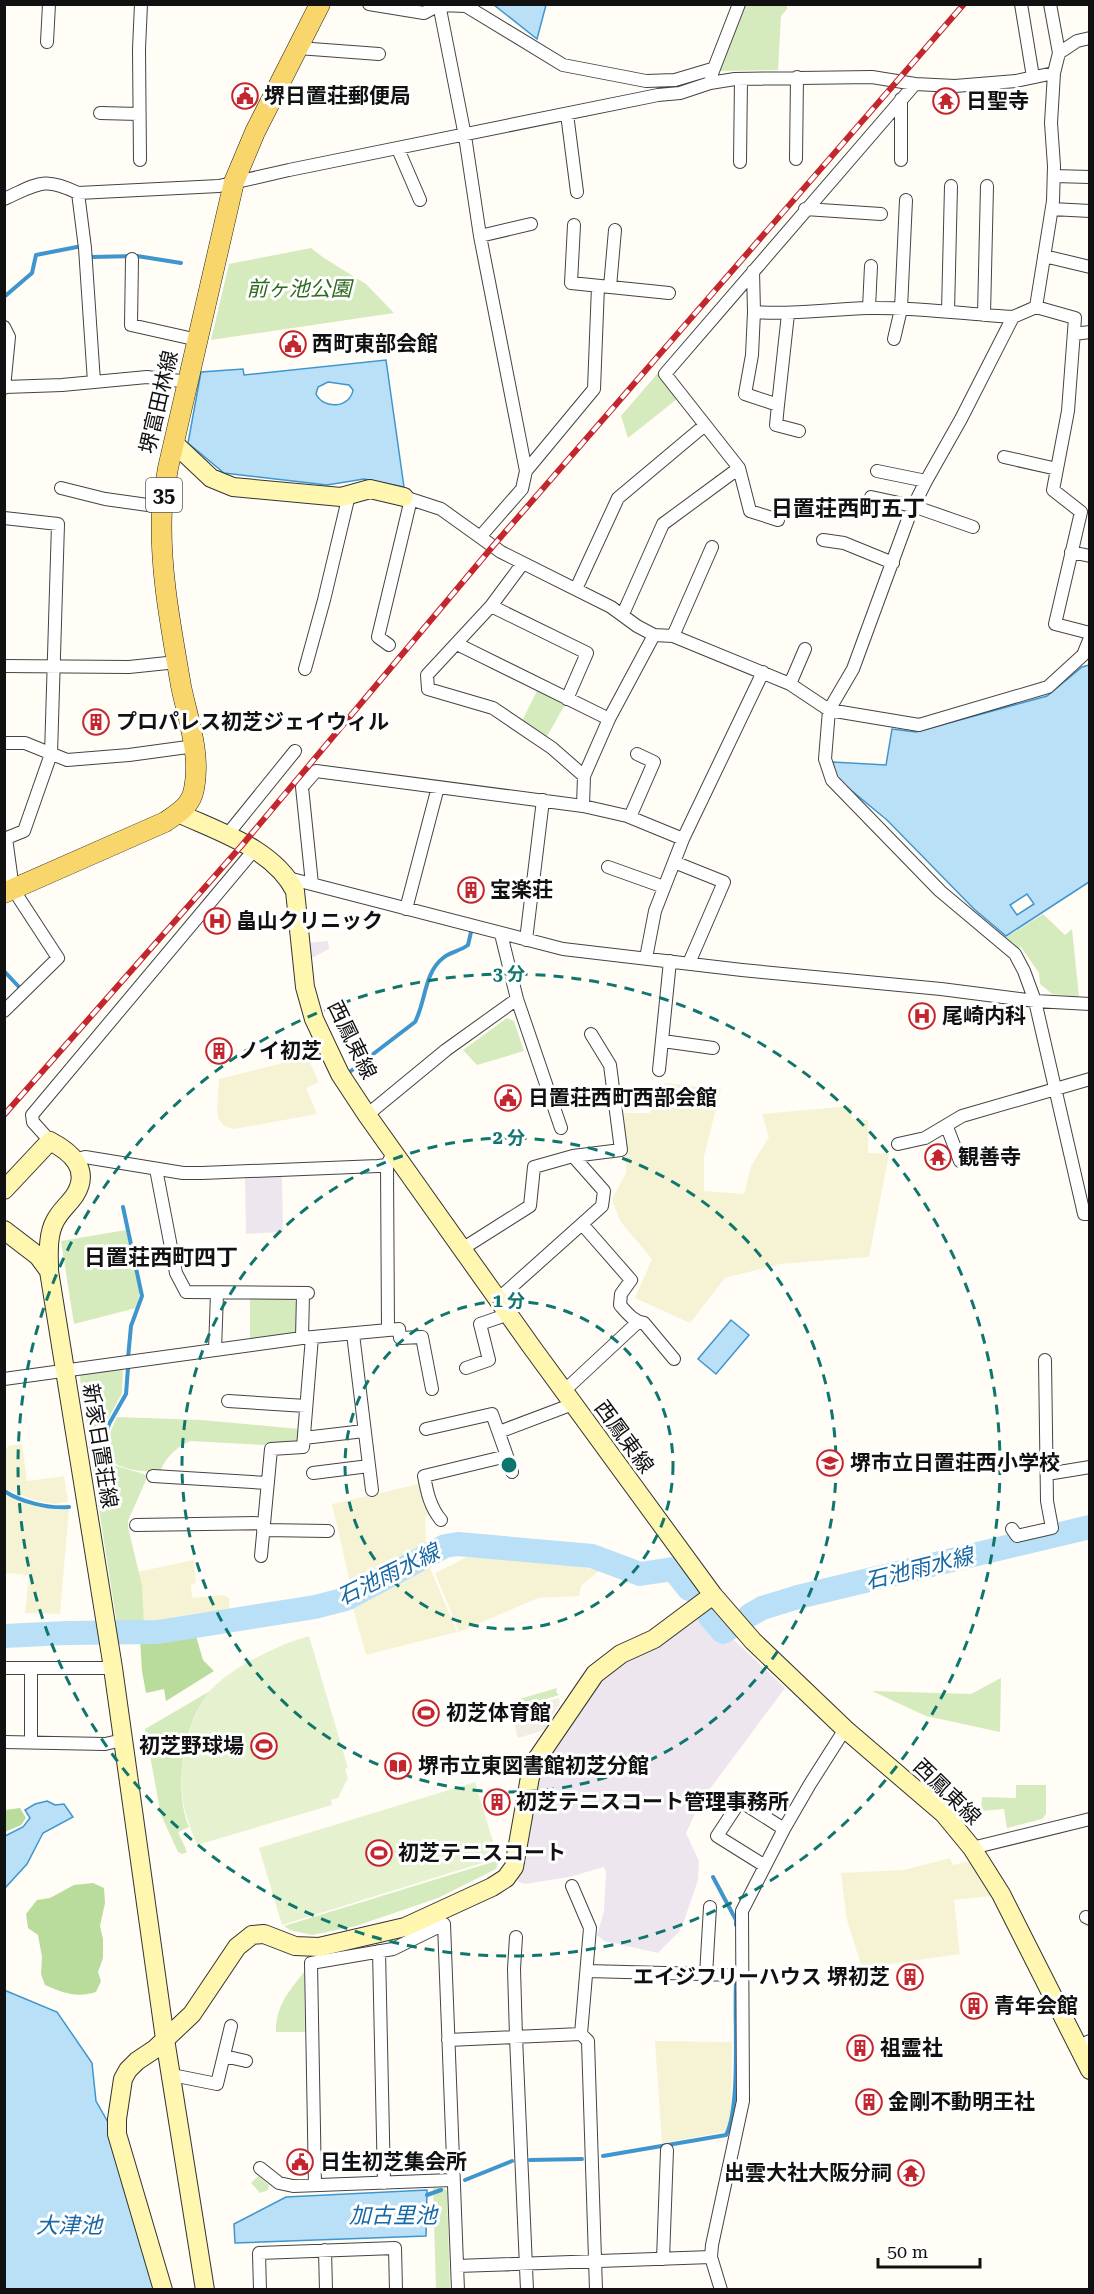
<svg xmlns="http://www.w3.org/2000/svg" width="1094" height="2294" font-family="'Roboto Serif','Noto Sans JP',serif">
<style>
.industrial{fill:#eee6ef}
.farmland{fill:#f6f3d4}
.green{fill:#d5ebbd}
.forest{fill:#b9dc9c}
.pitch{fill:#e6f2cf}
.plaza{fill:#f1ede2}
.water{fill:#b9e0f7;stroke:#3f96cf;stroke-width:1.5;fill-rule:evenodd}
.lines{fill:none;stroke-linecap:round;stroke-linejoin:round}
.stream{stroke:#3f96cf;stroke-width:4}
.river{stroke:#b9e0f7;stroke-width:24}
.street-casing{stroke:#444;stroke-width:14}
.secondary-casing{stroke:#333;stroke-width:20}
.primary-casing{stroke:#222;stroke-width:21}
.street{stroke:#fff;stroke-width:12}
.secondary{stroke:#fff6b0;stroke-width:18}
.primary{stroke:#f9d66b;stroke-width:20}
.rail-casing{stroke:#c4262e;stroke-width:6}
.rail{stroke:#fff;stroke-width:4;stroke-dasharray:11;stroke-linecap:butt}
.ring{fill:none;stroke:#0f766e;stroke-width:3;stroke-dasharray:10 8}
.labels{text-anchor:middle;stroke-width:6;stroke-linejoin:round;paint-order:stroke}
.shield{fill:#fff;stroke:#585858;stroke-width:1.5}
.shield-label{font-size:20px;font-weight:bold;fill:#111}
.poi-label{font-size:21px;font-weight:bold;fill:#111;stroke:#fff;text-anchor:start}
.park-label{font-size:21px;font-style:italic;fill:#2f6b1f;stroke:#fff}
.street-label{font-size:21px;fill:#111;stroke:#fff}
.neighbourhood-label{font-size:22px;font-weight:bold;fill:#111;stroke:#fff}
.water-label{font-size:22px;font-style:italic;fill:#1768a6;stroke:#fff}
.centre{fill:#0f766e;stroke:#fff;stroke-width:3}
.ring-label{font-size:18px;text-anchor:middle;font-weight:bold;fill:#0f766e;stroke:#fff;stroke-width:6;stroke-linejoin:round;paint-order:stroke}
</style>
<rect width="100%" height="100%" fill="#fffdf5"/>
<path class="industrial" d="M 328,941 L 329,949 L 308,960 L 307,943 Z
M 282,1176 L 283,1232 L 246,1234 L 245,1177 Z
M 697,1614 L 714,1638 L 723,1641 L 732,1638 L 785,1688 L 701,1801 L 686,1833 L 699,1861 L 698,1880 L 683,1924 L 678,1933 L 658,1953 L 604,1941 L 597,1935 L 604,1911 L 606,1872 L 604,1867 L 569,1877 L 525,1884 L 518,1882 L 519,1866 L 537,1776 L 601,1678 Z"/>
<path class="farmland" d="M 307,1057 L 319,1082 L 306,1088 L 317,1114 L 234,1129 L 224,1126 L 218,1118 L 217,1106 L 219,1079 Z
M 665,1083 L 721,1089 L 704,1156 L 704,1191 L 744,1194 L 751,1166 L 769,1137 L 762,1114 L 852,1106 L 852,1119 L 868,1120 L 868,1153 L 889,1154 L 869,1257 L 780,1264 L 725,1278 L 690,1323 L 635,1298 L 652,1259 L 620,1221 L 612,1199 L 626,1173 L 624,1113 L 650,1113 Z
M 22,1444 L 27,1481 L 64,1476 L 68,1502 L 54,1504 L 37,1501 L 5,1489 L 5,1452 L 8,1446 Z
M 419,1484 L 431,1512 L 425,1517 L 426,1545 L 351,1587 L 332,1504 Z
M 4,1495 L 37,1505 L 38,1508 L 38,1506 L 57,1510 L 69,1509 L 60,1614 L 25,1613 L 29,1575 L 5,1573 Z
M 467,1557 L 523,1559 L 600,1570 L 581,1586 L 579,1596 L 538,1598 L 459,1632 L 435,1573 Z
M 194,1560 L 196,1583 L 191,1584 L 192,1598 L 223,1595 L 229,1598 L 230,1616 L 174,1624 L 144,1624 L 142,1593 L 137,1572 Z
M 428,1563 L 457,1632 L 366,1655 L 353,1608 Z
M 950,1858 L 953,1865 L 970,1861 L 990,1896 L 954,1900 L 960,1954 L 862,1968 L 847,1920 L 841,1873 L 904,1870 Z
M 655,2041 L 732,2042 L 731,2123 L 724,2132 L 662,2143 Z"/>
<path class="green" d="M 745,5 L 787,5 L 787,9 L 781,16 L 778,70 L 721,71 L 718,67 Z
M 311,248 L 324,258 L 366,284 L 394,313 L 211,340 L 229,264 Z
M 657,374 L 677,399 L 628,438 L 621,416 Z
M 538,689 L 566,703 L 546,738 L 522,721 Z
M 1043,914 L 1065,935 L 1072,929 L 1079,997 L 1052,994 L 1040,984 L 1039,973 L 1021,947 L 1017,950 L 1003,939 Z
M 507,1018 L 514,1021 L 524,1051 L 477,1065 L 463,1050 Z
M 126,1230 L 139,1286 L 139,1296 L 136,1308 L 74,1324 L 61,1241 Z
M 250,1299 L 294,1299 L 297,1303 L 297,1331 L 292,1335 L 250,1340 Z
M 123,1365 L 122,1393 L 106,1423 L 100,1441 L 90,1447 L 79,1371 Z
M 117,1417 L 201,1420 L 299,1429 L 299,1438 L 295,1444 L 264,1445 L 190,1441 C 175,1448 165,1458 160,1472 C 143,1472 122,1470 109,1460 L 106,1442 Z
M 103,1448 L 108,1462 L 113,1465 L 147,1475 L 146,1480 L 128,1521 L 128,1527 L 142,1586 L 144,1624 L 117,1624 L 90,1452 Z
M 1001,1678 L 1000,1732 L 926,1716 L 872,1691 L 971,1694 Z
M 557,1688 L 556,1692 L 559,1695 L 518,1708 L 516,1700 Z
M 212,1690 C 183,1718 173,1791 189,1827 L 178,1832 L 187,1852 L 182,1854 L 178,1852 L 161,1815 L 145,1729 Z
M 1016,1785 L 1046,1785 L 1046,1814 L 1042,1819 L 1007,1828 L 1004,1809 L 981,1811 L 982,1797 L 1016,1798 Z
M 499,1860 L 496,1869 L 438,1898 L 356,1926 L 312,1935 L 290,1930 L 284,1926 Z
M 304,1972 L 305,2032 L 276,2032 C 276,2005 288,1993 304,1972 Z
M 258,2176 L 269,2185 L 268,2190 L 260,2193 L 251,2183 Z
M 433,2188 L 444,2188 L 447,2191 L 450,2289 L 436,2289 Z"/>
<path class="forest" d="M 196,1636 L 203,1660 L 214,1671 L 166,1701 L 164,1689 L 146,1693 L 142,1671 L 140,1640 Z
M 20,1808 L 26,1818 L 21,1825 L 5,1832 L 5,1810 Z
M 93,1883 L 104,1888 L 105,1903 L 100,1926 L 103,1939 L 103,1958 L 98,1972 L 101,1981 L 96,1992 C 77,1998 63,1993 45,1985 L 41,1974 L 42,1957 L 38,1935 L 28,1928 L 26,1914 L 37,1900 L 50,1898 L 74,1885 Z"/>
<path class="pitch" d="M 309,1636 L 348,1768 L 345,1769 L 348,1778 L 338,1798 L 331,1800 L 332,1805 L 197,1845 C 190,1827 183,1811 182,1792 C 179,1765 189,1722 204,1699 C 220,1672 279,1644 309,1636 Z
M 475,1782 L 498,1858 L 282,1925 L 259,1848 Z"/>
<path class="plaza" d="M 559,1698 L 560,1702 L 545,1730 L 518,1738 L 511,1711 Z"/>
<path class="water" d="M 494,5 L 546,5 L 537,39 Z
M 386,360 L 404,487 L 364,479 L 327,485 L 224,473 L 188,443 L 201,372 L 243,369 L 244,375 ZM 328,382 L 349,385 L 353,390 C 350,408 324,410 316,394 L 318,387 Z
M 1089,665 L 1089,882 L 1006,936 L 974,909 L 887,820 L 835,777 L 833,762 L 886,765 L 892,729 L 916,732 L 1047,696 L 1082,667 ZM 1027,894 L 1034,904 L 1017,915 L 1010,905 Z
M 731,1320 L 749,1335 L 716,1374 L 698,1359 Z
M 47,1801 L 55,1805 L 64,1804 L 73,1817 L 43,1833 L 27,1864 L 5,1888 L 5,1836 L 23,1827 L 30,1818 L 25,1810 L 35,1804 Z
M 4,1990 L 57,2012 L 92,2063 L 96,2101 L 109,2124 L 155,2289 L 5,2289 Z
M 427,2190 L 426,2236 L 235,2243 L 234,2224 L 286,2197 Z"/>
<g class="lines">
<path class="stream" d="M 88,253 L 92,257 L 137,256 L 181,263
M 4,297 L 32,273 L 36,255 L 82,246 L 83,248
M 4,971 L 19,987
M 347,1074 L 415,1022 C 426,1001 424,973 443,958 C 450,952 460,951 468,945 L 471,932
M 123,1207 L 142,1296 L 131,1326 L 128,1358
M 91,1449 L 102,1447 L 109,1424 L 126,1394 L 128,1368
M 4,1491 C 21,1502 49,1509 69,1507
M 713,1877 L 736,1920 L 736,1925
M 603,2156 L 726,2135 C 741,2107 734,2018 736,1983
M 530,2160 L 582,2159
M 465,2180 L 512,2161
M 427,2195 L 441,2190"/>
<path class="river" d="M 750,1615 L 762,1608 L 798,1597 L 1090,1527
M 710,1617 L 723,1632 L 728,1629
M 4,1636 L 67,1633 L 158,1632 L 315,1607 L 346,1599 L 445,1546 L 458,1544 L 592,1556 L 640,1574 L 673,1569 L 689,1589"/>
<g class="street-casing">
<path id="street" d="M 369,4 L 424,13 L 439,5 L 466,6 L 563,65 L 646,81 L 675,80 L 712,69
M 439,4 L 465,136 L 480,236 L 526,471 L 522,489 L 480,537
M 1021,4 L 1033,77
M 1050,4 L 1059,53
M 1090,38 L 1077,41 L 1059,53 L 1054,73 L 1051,123 L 1054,166 L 1053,201 L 1036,307 L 1013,317 L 961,419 L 926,481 L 911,511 L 853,669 L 829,710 L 919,725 L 1048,687 L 1083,655 L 1090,638
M 47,42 L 49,4
M 298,48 L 379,54
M 711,76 L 739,4
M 901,99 L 901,160
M 100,113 L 139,114
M 567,114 L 577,192
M 398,149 L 420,200
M 796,159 L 797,77
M 140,160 L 139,49 L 141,4
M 740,162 L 741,79
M 1054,176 L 1090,177
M 78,193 L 85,248 L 94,382
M 4,199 C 38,184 43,176 78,193 L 219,186 L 289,170 L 658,95 L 680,93 L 710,83 L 735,79 L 872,77 L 915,84 L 955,86 L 1016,81 L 1054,73
M 805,209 L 881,214
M 1052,209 L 1090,211
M 574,225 L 571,283 L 669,293
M 480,236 L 531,224
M 1044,256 L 1090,267
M 132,259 L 131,325 L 198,340
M 753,271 L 754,312 C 793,315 830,309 869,308 C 917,307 965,314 1013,317
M 610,287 L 615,230
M 1036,307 L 1075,318 L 1068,411 L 1053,490 L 1081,512 L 1055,624 L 1090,633
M 869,308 L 871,266
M 754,312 L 752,355 L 745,394 L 778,405 L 788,314
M 948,312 L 951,186
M 984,315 L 987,186
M 4,327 L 9,337 L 4,388
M 1074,334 L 1090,332
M 894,339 L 901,309 L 906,200
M 5,387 L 62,385 L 147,377 L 189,382
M 778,405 L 776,425 L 799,431
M 1004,457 L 1057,469
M 526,471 L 594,389 L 598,286
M 877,471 L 926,481
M 61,488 L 105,499 L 162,507
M 404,497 L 441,509 L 501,552 L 611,607 L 637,626 L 654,635 L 673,636 L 790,684 L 829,710 L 825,759 L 832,780 L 940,891 L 1015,954 L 1024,971 L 1035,1001 L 1084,1214 L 1090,1214
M 871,497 L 913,506 L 973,527
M 4,518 L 58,524 L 51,754 L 24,831 L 4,839
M 778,520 L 750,511 L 739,468 L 665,374 L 915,84
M 823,540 L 844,543 L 893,563
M 1071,552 L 1090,556
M 523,563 L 491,606 L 427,675 L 428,689 L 493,708 L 552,748 L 584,776
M 576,589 L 618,498 L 705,425
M 491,606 L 587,653 L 567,699
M 623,614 L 663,524 L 739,468
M 673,636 L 712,547
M 457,644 L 609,719
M 389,645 L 378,637 L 411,499
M 4,666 L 129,667 L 177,662
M 305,669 L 324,600 L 349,495
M 790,684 L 805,649
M 4,743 L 25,743 L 67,760 L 129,755 L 195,746
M 583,806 L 584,776 L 609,719 L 654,635
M 630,817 L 654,762 L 637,754
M 227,835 L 295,751
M 683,839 L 763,672
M 674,862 L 724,882 L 689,963
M 608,867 L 664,887
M 288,878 L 563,949 L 742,970 L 941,989 L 1035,1001 L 1090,1004
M 312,884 L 302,787 L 316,771 L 583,806 L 627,816 L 683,839 L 655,911 L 646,958
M 406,909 L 438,787
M 501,934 L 517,999 L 561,1128
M 526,940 L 543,800
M 4,1011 L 58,958 L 13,889 L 6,838
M 663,1041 L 713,1048
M 659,1070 L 670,961
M 367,1115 L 446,1050 L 517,999
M 947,1127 L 960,1161
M 50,1141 L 33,1122 L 32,1115 L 254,850
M 898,1144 L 925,1138 L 962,1116 L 1090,1079
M 76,1159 L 85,1157 L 183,1173 L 202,1173 L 378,1166 L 387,1165 L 390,1159
M 156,1169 L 176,1273 L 186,1292 L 308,1293
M 582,1224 L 631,1280 L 621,1294 L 620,1305 C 627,1313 633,1321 644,1323 L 674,1359
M 462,1249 L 530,1206 L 534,1167 L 573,1156 L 621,1150 L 610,1065 L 591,1034
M 498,1299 L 602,1206 L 604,1191 L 573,1156
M 388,1330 L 399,1329 L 400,1338 L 422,1337 L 432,1389
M 353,1334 L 372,1490
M 302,1338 L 303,1294
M 215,1350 L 217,1293
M 466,1368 L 489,1360 L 480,1324 L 509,1314
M 4,1379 L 302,1338 L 388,1330 L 387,1165
M 564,1391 L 638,1322
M 228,1401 L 306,1406
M 426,1429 L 492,1414 L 507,1456 L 424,1476 C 427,1492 430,1507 441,1520
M 499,1432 L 573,1404
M 304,1438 L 364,1431
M 507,1456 L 512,1472
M 313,1473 L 369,1466
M 1047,1474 L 1090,1467
M 153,1476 L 268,1483
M 136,1525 L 264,1523
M 1012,1529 L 1017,1536 L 1052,1528 L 1047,1501 L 1045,1360
M 263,1530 L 328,1531
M 261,1556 L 271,1449 L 303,1447 L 312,1337
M 4,1668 L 113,1668
M 4,1742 L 105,1744 L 123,1740
M 31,1742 L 31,1668
M 972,1848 L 1090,1819
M 765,1866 L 717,1836 L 740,1801 L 784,1829
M 572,1886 L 590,1928 L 581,2034
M 1086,1917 L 1090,1919
M 516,1937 L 514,1969 L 516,2037 L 527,2290
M 379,1951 L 384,2183
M 587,1971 L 742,1975
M 706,1975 L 710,1907
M 448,2040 L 581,2034 L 588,2041 L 596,2290
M 1078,2046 L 1090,2041
M 224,2056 L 246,2061
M 172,2075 L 217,2084 L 231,2026
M 260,2168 L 279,2183 L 293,2186 L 452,2180
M 315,2185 L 311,1963 L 393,1949 L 444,1924 L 458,2290
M 325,2250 L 326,2290
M 663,2259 L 667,2150
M 457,2266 L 711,2257
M 260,2290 L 259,2253 L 395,2248 L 396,2290
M 721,2290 L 711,2257 L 712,2245 L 743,2101 L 742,1911 L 784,1829 L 810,1784 L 845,1729"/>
</g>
<g class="secondary-casing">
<path id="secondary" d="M 175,444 L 211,478 L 233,487 L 341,497 L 370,489 L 404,497
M 178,813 C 219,832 274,849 295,891 L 305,987 L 314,1019 L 340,1074 L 367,1115 L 531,1346 L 713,1595 L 753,1641 L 845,1729 L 944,1814 L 972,1848 L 1001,1894 L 1090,2070
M 4,1190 L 50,1141 C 71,1152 91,1169 75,1195 C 69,1204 60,1211 55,1221 C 47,1236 49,1255 49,1271 L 113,1668 L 165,2039 L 205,2290
M 4,1230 L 38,1256 L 49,1271
M 163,2290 L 117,2134 L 117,2119 L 123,2079 L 128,2070 L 137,2061 L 155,2049 L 192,2014 L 237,1947 L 252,1935 L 264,1934 L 295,1946 L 319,1947 L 405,1927 L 492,1887 L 506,1878 L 514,1867 L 530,1777 L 537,1759 L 595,1674 L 621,1654 L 654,1639 L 713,1595"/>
</g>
<g class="primary-casing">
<path id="primary" d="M 4,893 L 165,822 C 178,813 191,806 194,789 C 201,754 188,720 181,686 C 171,627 159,568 162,509 C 163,495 166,481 168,468 L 234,182 L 255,132 L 320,4"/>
</g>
<use href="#street" class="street"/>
<use href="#secondary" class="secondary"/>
<use href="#primary" class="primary"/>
<g class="rail-casing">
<path id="rail" d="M 4,1115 L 243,844 L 493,546 L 964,4"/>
</g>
<use href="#rail" class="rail"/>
</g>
<g class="ring">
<circle cx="509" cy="1465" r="164"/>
<circle cx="509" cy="1465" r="327"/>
<circle cx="509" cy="1465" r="491"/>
</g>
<defs>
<g id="civic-ring" transform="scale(1.35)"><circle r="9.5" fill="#fff" stroke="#c4262e" stroke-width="1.5"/><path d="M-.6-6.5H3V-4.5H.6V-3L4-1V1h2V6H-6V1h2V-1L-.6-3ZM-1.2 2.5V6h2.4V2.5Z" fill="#c4262e"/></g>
<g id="temple-ring" transform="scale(1.35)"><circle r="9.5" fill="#fff" stroke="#c4262e" stroke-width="1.5"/><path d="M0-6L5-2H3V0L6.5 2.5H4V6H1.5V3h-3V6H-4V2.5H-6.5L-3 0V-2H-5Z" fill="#c4262e"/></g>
<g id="building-ring" transform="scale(1.35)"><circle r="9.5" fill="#fff" stroke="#c4262e" stroke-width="1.5"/><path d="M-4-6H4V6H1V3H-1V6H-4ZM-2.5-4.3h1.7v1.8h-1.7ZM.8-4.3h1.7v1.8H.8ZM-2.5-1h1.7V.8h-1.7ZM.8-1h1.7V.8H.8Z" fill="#c4262e"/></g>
<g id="hospital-ring" transform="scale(1.35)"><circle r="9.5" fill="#fff" stroke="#c4262e" stroke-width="1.5"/><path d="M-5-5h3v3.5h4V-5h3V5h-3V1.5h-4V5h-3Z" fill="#c4262e"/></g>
<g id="school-ring" transform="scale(1.35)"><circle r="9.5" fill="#fff" stroke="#c4262e" stroke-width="1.5"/><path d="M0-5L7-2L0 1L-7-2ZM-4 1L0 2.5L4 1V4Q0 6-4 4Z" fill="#c4262e"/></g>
<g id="stadium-ring" transform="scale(1.35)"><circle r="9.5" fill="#fff" stroke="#c4262e" stroke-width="1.5"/><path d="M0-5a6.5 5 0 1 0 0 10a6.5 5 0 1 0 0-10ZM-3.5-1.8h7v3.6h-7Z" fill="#c4262e"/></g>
<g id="library-ring" transform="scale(1.35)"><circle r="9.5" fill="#fff" stroke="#c4262e" stroke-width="1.5"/><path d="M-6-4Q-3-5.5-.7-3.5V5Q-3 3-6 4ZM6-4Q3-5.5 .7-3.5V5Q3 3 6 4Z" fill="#c4262e"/></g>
</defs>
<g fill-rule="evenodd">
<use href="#civic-ring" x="245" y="96"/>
<use href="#temple-ring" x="946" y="101"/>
<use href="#civic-ring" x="293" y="344"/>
<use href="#building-ring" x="96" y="722"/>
<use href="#building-ring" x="471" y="890"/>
<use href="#hospital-ring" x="217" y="921"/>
<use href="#hospital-ring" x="922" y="1016"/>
<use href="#building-ring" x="219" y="1051"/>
<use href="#civic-ring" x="508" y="1098"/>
<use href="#temple-ring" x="938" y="1157"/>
<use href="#school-ring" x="830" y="1463"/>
<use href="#stadium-ring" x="426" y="1713"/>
<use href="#stadium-ring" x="264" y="1746"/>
<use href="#library-ring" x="398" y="1766"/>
<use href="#building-ring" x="497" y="1802"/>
<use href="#stadium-ring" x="379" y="1853"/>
<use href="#building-ring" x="910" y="1977"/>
<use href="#building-ring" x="974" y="2006"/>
<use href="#building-ring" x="860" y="2048"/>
<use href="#building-ring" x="869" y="2102"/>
<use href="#civic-ring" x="300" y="2162"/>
<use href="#temple-ring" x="911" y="2173"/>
</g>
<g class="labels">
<rect class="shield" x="146" y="478" width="36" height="34" rx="4.5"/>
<g class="shield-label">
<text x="164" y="502">35</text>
</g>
<g class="poi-label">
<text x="264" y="103">堺日置荘郵便局</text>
<text x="966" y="108">日聖寺</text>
<text x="312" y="351">西町東部会館</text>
<text x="116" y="729">プロパレス初芝ジェイウィル</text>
<text x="490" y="897">宝楽荘</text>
<text x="236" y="928">畠山クリニック</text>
<text x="942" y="1023">尾崎内科</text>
<text x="238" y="1058">ノイ初芝</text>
<text x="528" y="1105">日置荘西町西部会館</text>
<text x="958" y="1164">観善寺</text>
<text x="850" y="1470">堺市立日置荘西小学校</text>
<text x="446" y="1720">初芝体育館</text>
<text x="244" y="1753" text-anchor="end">初芝野球場</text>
<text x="418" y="1773">堺市立東図書館初芝分館</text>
<text x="516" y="1809">初芝テニスコート管理事務所</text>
<text x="398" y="1860">初芝テニスコート</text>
<text x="890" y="1984" text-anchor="end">エイジフリーハウス 堺初芝</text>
<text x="994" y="2013">青年会館</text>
<text x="880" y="2055">祖霊社</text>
<text x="888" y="2109">金剛不動明王社</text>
<text x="320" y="2169">日生初芝集会所</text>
<text x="892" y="2180" text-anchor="end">出雲大社大阪分祠</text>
</g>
<g class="park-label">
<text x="299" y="296">前ヶ池公園</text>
</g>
<g class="street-label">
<text transform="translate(159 402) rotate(-77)" y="7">堺富田林線</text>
<text transform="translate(352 1040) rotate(64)" y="7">西鳳東線</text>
<text transform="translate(624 1437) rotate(54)" y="7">西鳳東線</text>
<text transform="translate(100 1446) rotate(81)" y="7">新家日置荘線</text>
<text transform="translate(947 1792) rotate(44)" y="7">西鳳東線</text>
</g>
<g class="neighbourhood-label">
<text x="848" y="516">日置荘西町五丁</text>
<text x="161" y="1265">日置荘西町四丁</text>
</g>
<g class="water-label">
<text transform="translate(919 1568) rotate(-14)" y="8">石池雨水線</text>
<text transform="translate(388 1574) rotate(-26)" y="8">石池雨水線</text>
<text x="393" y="2223">加古里池</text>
<text x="69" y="2233">大津池</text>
</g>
</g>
<circle cx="509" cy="1465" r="9" class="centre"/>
<g class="ring-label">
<text x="509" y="980">3 分</text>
<text x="509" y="1144">2 分</text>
<text x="509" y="1307">1 分</text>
</g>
<rect width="1094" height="2294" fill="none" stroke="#111111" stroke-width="12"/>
<path d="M878 2258v9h102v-9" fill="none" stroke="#111111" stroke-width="3"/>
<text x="887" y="2258" font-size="18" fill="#111111" stroke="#ffffff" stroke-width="4.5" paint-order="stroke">50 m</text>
</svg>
